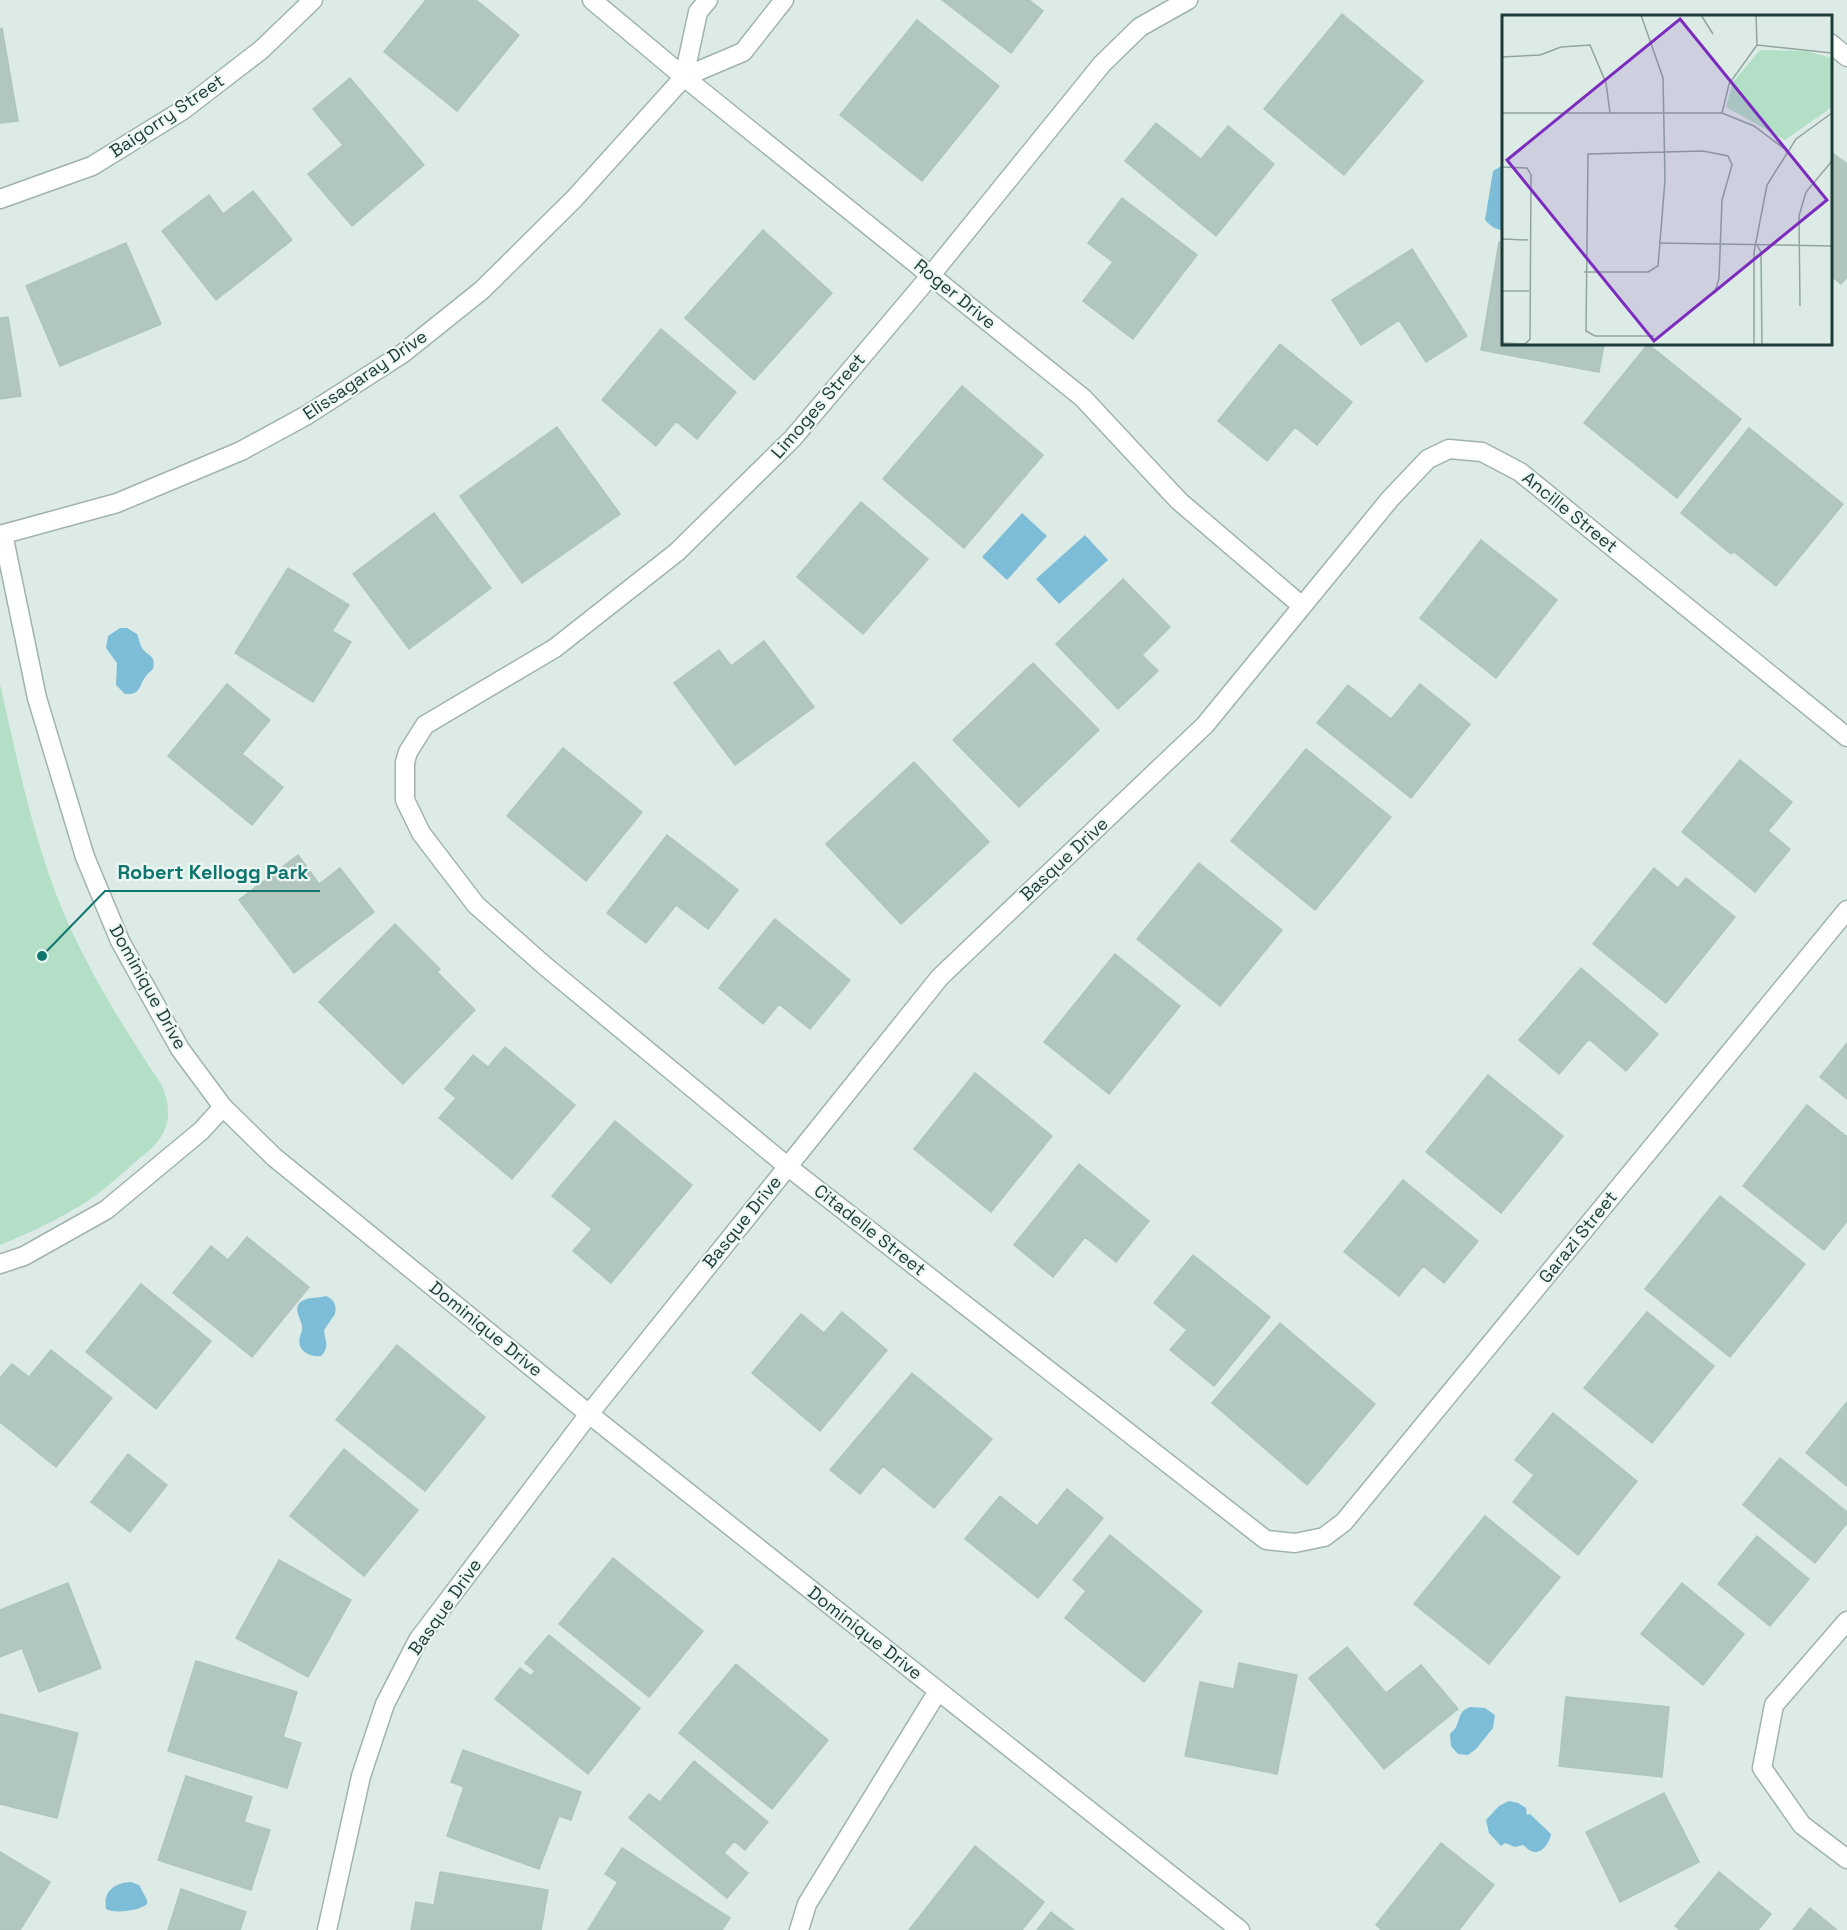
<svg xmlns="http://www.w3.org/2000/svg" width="1847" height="1930" font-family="'Space Grotesk',sans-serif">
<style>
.green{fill:#b2dfc5}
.water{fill:#7dbdd7}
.building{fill:#b2c6c0;stroke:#aec5bf;stroke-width:1.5}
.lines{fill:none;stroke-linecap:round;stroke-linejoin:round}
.minor-casing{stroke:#a0b3ae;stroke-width:21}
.minor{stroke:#fff;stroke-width:18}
.labels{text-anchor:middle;stroke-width:4.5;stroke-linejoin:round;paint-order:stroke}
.street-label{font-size:18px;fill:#1d3c38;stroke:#edf7f4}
.inset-road{fill:none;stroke:#90a5a0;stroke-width:1.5}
.view{fill:#7b2cbf;fill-opacity:0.15;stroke:#7b2cbf;stroke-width:3}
.inset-edge{fill:none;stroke:#1d3c38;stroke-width:3}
.leader{fill:none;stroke:#0f766e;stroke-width:2}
.callout-dot{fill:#0f766e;stroke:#edf7f4;stroke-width:2}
.callout-label{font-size:20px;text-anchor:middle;font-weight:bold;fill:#0f766e;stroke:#edf7f4;stroke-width:4.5;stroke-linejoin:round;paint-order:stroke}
</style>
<rect width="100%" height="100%" fill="#ddebe6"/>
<path class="green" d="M 0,684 C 19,768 36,855 73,934 C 98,987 129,1036 161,1084 C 168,1099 171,1114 165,1129 C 159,1144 146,1153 134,1163 C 115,1180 94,1199 71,1211 C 49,1224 24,1235 0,1245 Z"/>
<path class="water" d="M 1503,165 L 1504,230 C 1495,230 1491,226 1485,220 L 1493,171 Z
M 1022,513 L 1047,536 L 1007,580 L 982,557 Z
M 1085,535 L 1108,560 L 1059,604 L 1036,579 Z
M 120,628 L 127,628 L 137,634 C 139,638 140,645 142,648 C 148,657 156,654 153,669 C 151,671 148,673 146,676 C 138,686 142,695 125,694 L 116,685 L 117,663 L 106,648 L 108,636 Z
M 326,1296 C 334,1299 337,1306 335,1314 L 324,1330 C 325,1341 330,1347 321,1356 C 310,1358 296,1350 300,1337 C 302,1328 302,1336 302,1327 C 302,1319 291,1308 302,1301 C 308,1297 319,1298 326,1296 Z
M 1470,1707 L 1485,1708 L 1495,1715 L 1493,1728 L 1476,1749 L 1468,1755 L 1458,1754 L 1451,1746 L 1450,1734 C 1452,1731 1455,1730 1456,1727 C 1461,1717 1458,1712 1470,1707 Z
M 1509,1801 L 1518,1803 L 1526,1808 L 1527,1815 L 1530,1814 L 1551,1834 C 1550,1842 1541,1856 1531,1851 C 1528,1850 1526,1847 1523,1845 L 1515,1847 L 1505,1843 L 1501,1846 L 1489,1833 L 1486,1820 L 1499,1806 Z
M 131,1882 L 139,1885 L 147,1900 L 147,1904 C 139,1911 114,1914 106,1909 C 103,1891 114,1883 131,1882 Z"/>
<path class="building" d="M 426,0 L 476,0 L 519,35 L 457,111 L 384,52 Z
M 942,0 L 1029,0 L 1043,11 L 1011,53 Z
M 1342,14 L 1423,81 L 1344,175 L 1264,109 Z
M 917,20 L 999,86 L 922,181 L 840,115 Z
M 2,28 L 18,121 L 0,123 L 0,29 Z
M 350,78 L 424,165 L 352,226 L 308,174 L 343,145 L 313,109 Z
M 1156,123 L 1201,159 L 1228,126 L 1274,164 L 1216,236 L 1125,161 Z
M 1830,151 L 1847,164 L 1847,277 L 1841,284 L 1830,275 Z
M 253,191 L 292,240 L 216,300 L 162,231 L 209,195 L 223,214 Z
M 1122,198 L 1197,255 L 1133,339 L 1083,301 L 1113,262 L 1088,243 Z
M 763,230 L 832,293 L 754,380 L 685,318 Z
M 1499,242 L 1504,243 L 1504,344 L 1604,344 L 1599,372 L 1481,350 Z
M 126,243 L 161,324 L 60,366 L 26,286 Z
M 1412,249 L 1467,336 L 1426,362 L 1399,320 L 1361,345 L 1332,300 Z
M 8,317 L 21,396 L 0,399 L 0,318 Z
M 661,329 L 736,392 L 697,439 L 676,421 L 656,446 L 602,400 Z
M 1280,344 L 1352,402 L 1317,445 L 1295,427 L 1267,461 L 1218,421 Z
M 1648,344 L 1741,419 L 1677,498 L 1584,423 Z
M 962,386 L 1043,455 L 964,548 L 883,479 Z
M 557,427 L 620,514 L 522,583 L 460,496 Z
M 1749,428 L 1843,504 L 1776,586 L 1733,551 L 1731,554 L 1681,513 Z
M 861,502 L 928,559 L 863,634 L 797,577 Z
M 434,513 L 491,588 L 409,649 L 353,574 Z
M 1481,540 L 1557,600 L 1496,678 L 1420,618 Z
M 288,568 L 349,605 L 332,631 L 351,642 L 313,702 L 235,653 Z
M 1123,579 L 1170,627 L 1142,655 L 1158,671 L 1118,709 L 1056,644 Z
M 764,641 L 814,707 L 735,765 L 674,683 L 719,650 L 731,666 Z
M 1033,663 L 1099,730 L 1019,807 L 953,740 Z
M 227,684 L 270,720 L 242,754 L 283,787 L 252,825 L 168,756 Z
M 1420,684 L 1470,724 L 1411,798 L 1317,723 L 1348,685 L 1391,719 Z
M 563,748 L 642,812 L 586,881 L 507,816 Z
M 1306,749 L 1391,817 L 1315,910 L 1231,841 Z
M 1740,760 L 1792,802 L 1768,831 L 1790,849 L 1755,892 L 1682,832 Z
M 914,762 L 989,842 L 901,924 L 826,844 Z
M 667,835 L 738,890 L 708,929 L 676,905 L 646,943 L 607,913 Z
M 298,855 L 319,884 L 340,868 L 374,912 L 294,973 L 239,900 Z
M 1199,863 L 1282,930 L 1220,1006 L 1137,939 Z
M 1654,868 L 1678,888 L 1686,878 L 1735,917 L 1666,1003 L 1593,944 Z
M 775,919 L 850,980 L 810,1029 L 779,1004 L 763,1024 L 719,988 Z
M 395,924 L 440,969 L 437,972 L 475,1010 L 403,1084 L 319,1002 Z
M 1115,954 L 1180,1006 L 1109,1094 L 1044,1042 Z
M 1581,968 L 1658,1034 L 1626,1071 L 1589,1039 L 1559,1074 L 1519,1040 Z
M 1847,1043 L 1847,1099 L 1820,1077 Z
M 505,1047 L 575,1105 L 512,1179 L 439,1118 L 456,1098 L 445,1089 L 473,1055 L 488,1067 Z
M 975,1073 L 1052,1136 L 991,1212 L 914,1149 Z
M 1488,1075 L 1563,1136 L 1501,1213 L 1426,1152 Z
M 1807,1105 L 1847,1137 L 1847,1221 L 1824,1250 L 1743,1186 Z
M 615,1121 L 692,1185 L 611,1283 L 573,1251 L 592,1229 L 552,1196 Z
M 1079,1164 L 1149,1221 L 1116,1262 L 1085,1237 L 1053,1277 L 1014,1245 Z
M 1403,1180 L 1478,1241 L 1444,1283 L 1423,1266 L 1399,1296 L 1344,1252 Z
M 1720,1196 L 1805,1264 L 1730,1357 L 1645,1289 Z
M 247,1237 L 309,1287 L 252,1357 L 173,1293 L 211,1246 L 228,1260 Z
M 1193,1255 L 1270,1317 L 1214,1386 L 1170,1350 L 1187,1330 L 1154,1303 Z
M 141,1284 L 211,1341 L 156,1409 L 86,1352 Z
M 842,1312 L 887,1350 L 820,1431 L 752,1373 L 801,1314 L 824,1333 Z
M 1647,1312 L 1714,1366 L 1652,1443 L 1584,1388 Z
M 1280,1323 L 1375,1404 L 1307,1485 L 1212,1403 Z
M 397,1345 L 485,1417 L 425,1491 L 336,1420 Z
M 51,1350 L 112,1398 L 56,1467 L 0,1422 L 0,1378 L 12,1364 L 29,1377 Z
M 912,1373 L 992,1439 L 934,1508 L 883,1466 L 860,1494 L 830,1470 Z
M 1847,1402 L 1847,1486 L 1806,1453 Z
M 1553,1413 L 1637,1481 L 1578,1555 L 1513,1502 L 1534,1475 L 1515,1460 Z
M 344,1449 L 418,1510 L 364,1576 L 290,1516 Z
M 128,1454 L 167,1485 L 130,1532 L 91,1502 Z
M 1780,1458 L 1847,1512 L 1847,1523 L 1815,1563 L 1743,1505 Z
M 1067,1489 L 1103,1518 L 1038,1598 L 965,1539 L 1000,1496 L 1037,1526 Z
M 1485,1516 L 1560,1577 L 1489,1664 L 1414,1604 Z
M 1110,1535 L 1202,1611 L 1144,1682 L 1065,1618 L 1086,1591 L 1073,1580 Z
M 1757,1536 L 1809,1579 L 1770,1626 L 1718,1584 Z
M 613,1558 L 703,1631 L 649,1697 L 559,1624 Z
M 279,1560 L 351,1600 L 308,1677 L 236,1638 Z
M 68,1583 L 101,1668 L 39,1692 L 22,1648 L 0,1657 L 0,1610 Z
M 1682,1583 L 1744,1634 L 1703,1685 L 1641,1634 Z
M 549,1635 L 640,1708 L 588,1774 L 495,1699 L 520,1668 L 531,1676 L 535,1671 L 525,1663 Z
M 1347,1647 L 1386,1693 L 1421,1665 L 1458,1709 L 1384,1769 L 1309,1678 Z
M 196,1661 L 297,1692 L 283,1737 L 301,1743 L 287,1788 L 168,1751 Z
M 1239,1663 L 1297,1675 L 1277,1774 L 1185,1756 L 1200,1682 L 1234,1689 Z
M 736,1664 L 828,1740 L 772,1809 L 679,1733 Z
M 1566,1697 L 1669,1707 L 1662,1777 L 1559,1766 Z
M 0,1714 L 78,1733 L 57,1818 L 0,1804 Z
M 463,1750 L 581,1792 L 571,1820 L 559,1816 L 539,1869 L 447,1836 L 464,1787 L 451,1782 Z
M 694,1761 L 768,1822 L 745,1850 L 734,1841 L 724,1853 L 748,1873 L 727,1898 L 629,1818 L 649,1794 L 660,1802 Z
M 186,1776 L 252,1797 L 244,1822 L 270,1830 L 251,1890 L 158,1860 Z
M 1664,1793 L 1699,1862 L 1620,1902 L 1586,1832 Z
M 1441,1843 L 1494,1885 L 1459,1930 L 1382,1930 L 1376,1925 Z
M 975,1846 L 1044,1902 L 1022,1930 L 909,1930 Z
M 622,1848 L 730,1918 L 722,1930 L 588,1930 L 618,1882 L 605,1874 Z
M 0,1852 L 50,1882 L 20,1930 L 0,1930 Z
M 440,1872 L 548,1890 L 541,1930 L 411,1930 L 416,1902 L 434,1905 Z
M 1719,1872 L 1771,1914 L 1758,1930 L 1680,1930 L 1675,1926 Z
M 181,1889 L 246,1912 L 240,1930 L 168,1930 Z
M 1810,1908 L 1837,1930 L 1793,1930 Z
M 1051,1912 L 1074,1930 L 1037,1930 Z"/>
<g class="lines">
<g class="minor-casing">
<path id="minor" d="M 592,0 L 684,77 L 1083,398 L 1179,501 L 1302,606
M 1188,0 L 1140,27 L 1102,64 L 931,275 L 793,438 L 677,552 L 555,648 L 425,725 L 408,752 L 405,762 L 405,800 L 421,833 L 476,905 L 545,966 L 787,1166 L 1266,1540 L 1295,1543 L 1324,1537 L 1344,1522 L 1847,910
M 1830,43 L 1847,57
M 684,77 L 698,12 L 708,0
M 0,199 L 92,166 L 183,110 L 261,50 L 313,0
M 3,534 L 37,698 L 85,857 L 120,941 L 180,1049 L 223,1107 L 274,1157 L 589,1414 L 1240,1930
M 0,535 L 117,503 L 241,451 L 307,415 L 402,354 L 482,290 L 574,199 L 684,77 L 743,52 L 784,0
M 0,1264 L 24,1256 L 106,1210 L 201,1131 L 223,1107
M 1847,1621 L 1774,1705 L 1762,1768 L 1802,1825 L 1847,1859
M 327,1930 L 361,1776 L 385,1704 L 418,1640 L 589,1414 L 940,977 L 1205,725 L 1390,499 L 1428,459 L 1449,449 L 1482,452 L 1520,472 L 1847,737
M 799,1930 L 807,1904 L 938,1691"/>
</g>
<use href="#minor" class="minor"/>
</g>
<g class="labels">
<g class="street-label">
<text transform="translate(167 116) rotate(-34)" y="6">Baigorry Street</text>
<text transform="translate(955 294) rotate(39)" y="6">Roger Drive</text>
<text transform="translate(365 375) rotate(-34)" y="6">Elissagaray Drive</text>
<text transform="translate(818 406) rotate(-49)" y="6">Limoges Street</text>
<text transform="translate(1570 512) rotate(39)" y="6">Ancille Street</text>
<text transform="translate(1064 859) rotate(-43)" y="6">Basque Drive</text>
<text transform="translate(148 987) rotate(61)" y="6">Dominique Drive</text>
<text transform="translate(742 1222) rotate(-51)" y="6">Basque Drive</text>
<text transform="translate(870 1230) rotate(38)" y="6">Citadelle Street</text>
<text transform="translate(1578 1237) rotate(-51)" y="6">Garazi Street</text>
<text transform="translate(486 1329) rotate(39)" y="6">Dominique Drive</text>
<text transform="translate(445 1607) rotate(-55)" y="6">Basque Drive</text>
<text transform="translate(865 1633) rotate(38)" y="6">Dominique Drive</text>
</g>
</g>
<g transform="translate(1502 15)">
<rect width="330" height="330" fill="#ddebe6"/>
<path d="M 258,35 L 304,36 L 330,43 L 330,92 L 283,125 L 224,92 L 231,67 Z" fill="#b2dfc5"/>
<path class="inset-road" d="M 199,0 L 211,19M 255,30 L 330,38M 0,42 L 38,40 L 59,32 L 88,30 L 104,68 L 108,98M 0,98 L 220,98 L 252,111 L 284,135M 220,98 L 227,69 L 255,30 L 254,0M 0,152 L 25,153 L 29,160 L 28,324 L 23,329 L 0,328M 0,224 L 26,225M 157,228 L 330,231M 255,230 L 259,237 L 260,330M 82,257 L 146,257 L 156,251 L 163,165 L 161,63 L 139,0M 0,276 L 27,276M 298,291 L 297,201 L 304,177 L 330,146M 152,321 L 93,321 L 84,316 L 86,139 L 201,136 L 226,141 L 230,150 L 220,185 L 217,263 L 213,278M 252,330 L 252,237 L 265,170 L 294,124 L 330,98"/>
<path class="view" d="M 178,4 L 325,185 L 152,326 L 5,145 Z"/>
<rect width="330" height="330" class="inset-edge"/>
</g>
<path class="leader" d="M42 956L105 891H320"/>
<circle class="callout-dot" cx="42" cy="956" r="6"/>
<g class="callout-label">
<text x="213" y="879">Robert Kellogg Park</text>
</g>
</svg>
